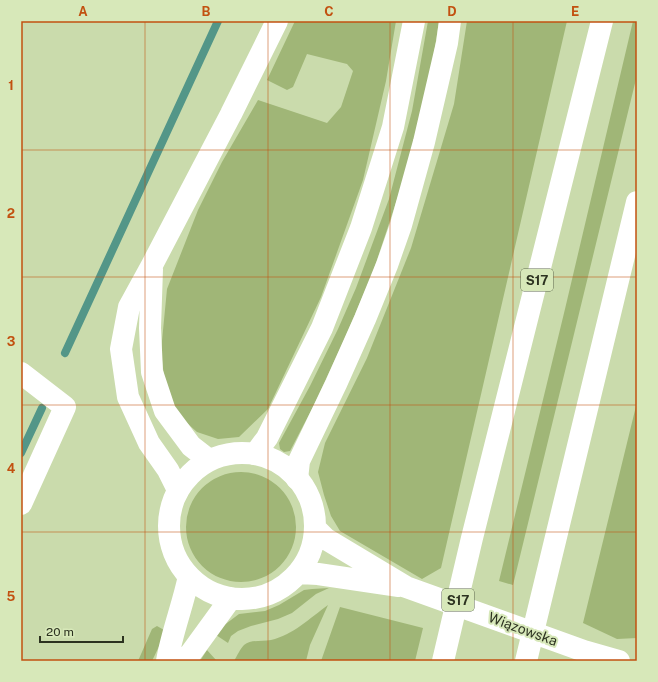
<svg xmlns="http://www.w3.org/2000/svg" width="658" height="682" font-family="'Public Sans',sans-serif">
<style>
.green{fill:#a0b677}
.lines{fill:none;stroke-linecap:round;stroke-linejoin:round}
.stream{stroke:#539688;stroke-width:8}
.minor{stroke:#fff;stroke-width:22}
.major{stroke:#fff;stroke-width:22}
.highway{stroke:#fff;stroke-width:22}
.grid{fill:none;stroke:#c25110;stroke-width:1;stroke-opacity:0.55}
.labels{text-anchor:middle;stroke-width:4;stroke-linejoin:round;paint-order:stroke}
.shield{fill:#d7e8b9;stroke:#5f694e;stroke-width:1}
.shield-label{font-size:13px;font-weight:bold;fill:#2c3220}
.street-label{font-size:14px;fill:#2c3220;stroke:#d7e8b9}
.neatline{fill:none;stroke:#c25110;stroke-width:1.5}
.grid-label{font-size:13px;text-anchor:middle;font-weight:bold;fill:#c25110}
</style>
<rect width="100%" height="100%" fill="#cadbac"/>
<path class="green" d="M 295,21 L 396,21 L 386,81 L 363,180 L 321,297 L 268,409 L 239,437 L 218,439 L 197,432 L 178,415 L 165,385 L 161,351 L 167,289 L 198,210 L 222,162 L 258,100 L 327,123 L 341,107 L 353,71 L 347,64 L 307,54 L 293,87 L 287,90 L 267,80 Z
M 428,21 L 439,21 L 431,73 L 409,163 L 373,272 L 344,340 L 313,407 L 290,451 L 284,452 L 280,449 L 279,443 L 310,386 L 338,329 L 356,288 L 389,199 L 412,111 Z
M 467,21 L 567,21 L 441,568 L 422,579 L 340,531 L 331,516 L 324,495 L 318,472 L 325,443 L 367,358 L 411,248 L 454,104 Z
M 633,21 L 637,21 L 637,75 L 513,585 L 499,581 L 565,309 Z
M 637,402 L 637,638 L 617,639 L 583,623 Z
M186 527a55 55 0 1 1 110 0a55 55 0 1 1-110 0Z
M 329,588 L 316,594 L 292,613 L 278,619 L 251,626 L 238,631 L 231,636 L 228,643 L 216,635 L 223,626 L 239,614 L 265,611 L 279,605 L 304,590 L 312,589 Z
M 328,605 L 310,645 L 306,661 L 234,661 C 237,656 240,649 244,645 C 251,639 262,642 271,640 C 293,635 310,618 328,605 Z
M 340,607 L 423,628 L 415,661 L 321,661 Z
M 157,626 L 164,630 L 162,640 L 152,661 L 138,661 L 152,629 Z
M 207,650 L 216,660 L 215,661 L 200,661 Z"/>
<g class="lines">
<path class="stream" d="M 65,353 L 218,21
M 21,453 L 42,408"/>
<path class="minor" d="M 152,269 L 150,328 L 152,372 L 165,411 L 191,446 L 209,460
M 21,373 L 65,407 L 21,504
M 178,490 L 168,470 L 149,443 L 128,397 L 121,349 L 129,307 L 152,265 L 231,114 L 277,21"/>
<path class="major" d="M169 526a73 73 0 1 1 146 0a73 73 0 1 1-146 0Z
M 315,528 L 326,539 L 406,587 L 584,651 L 619,661
M 298,573 L 318,574 L 399,586
M 167,661 C 172,632 183,605 189,576
M 183,661 L 191,653 L 231,598"/>
<path class="highway" d="M 255,454 L 267,438 L 322,328 L 361,228 L 393,127 L 414,21
M 297,479 L 299,461 L 336,384 L 365,319 L 387,265 L 401,225 L 424,142 L 447,43 L 450,21
M 443,661 L 472,538 L 602,21
M 526,661 L 637,202"/>
</g>
<path class="grid" d="M 145,21 L 145,661M 268,21 L 268,661M 390,21 L 390,661M 513,21 L 513,661M 21,150 L 637,150M 21,277 L 637,277M 21,405 L 637,405M 21,532 L 637,532"/>
<g class="labels">
<g class="shield">
<rect x="521" y="269" width="32" height="22" rx="3"/>
<rect x="442" y="589" width="32" height="22" rx="3"/>
</g>
<g class="shield-label">
<text x="537" y="285">S17</text>
<text x="458" y="605">S17</text>
</g>
<g class="street-label">
<text transform="translate(523 629) rotate(20)" y="5">Wiązowska</text>
</g>
</g>
<rect width="658" height="682" fill="none" stroke="#d7e8b9" stroke-width="44"/>
<path d="M40 636v6h83v-6" fill="none" stroke="#2c3220" stroke-width="2"/>
<text x="46" y="636" font-size="12" fill="#2c3220" stroke="#d7e8b9" stroke-width="3" paint-order="stroke">20 m</text>
<rect x="22" y="22" width="614" height="638" class="neatline"/>
<g class="grid-label">
<text x="83" y="16">A</text>
<text x="206" y="16">B</text>
<text x="329" y="16">C</text>
<text x="452" y="16">D</text>
<text x="575" y="16">E</text>
<text x="11" y="90">1</text>
<text x="11" y="218">2</text>
<text x="11" y="346">3</text>
<text x="11" y="473">4</text>
<text x="11" y="601">5</text>
</g>
</svg>
